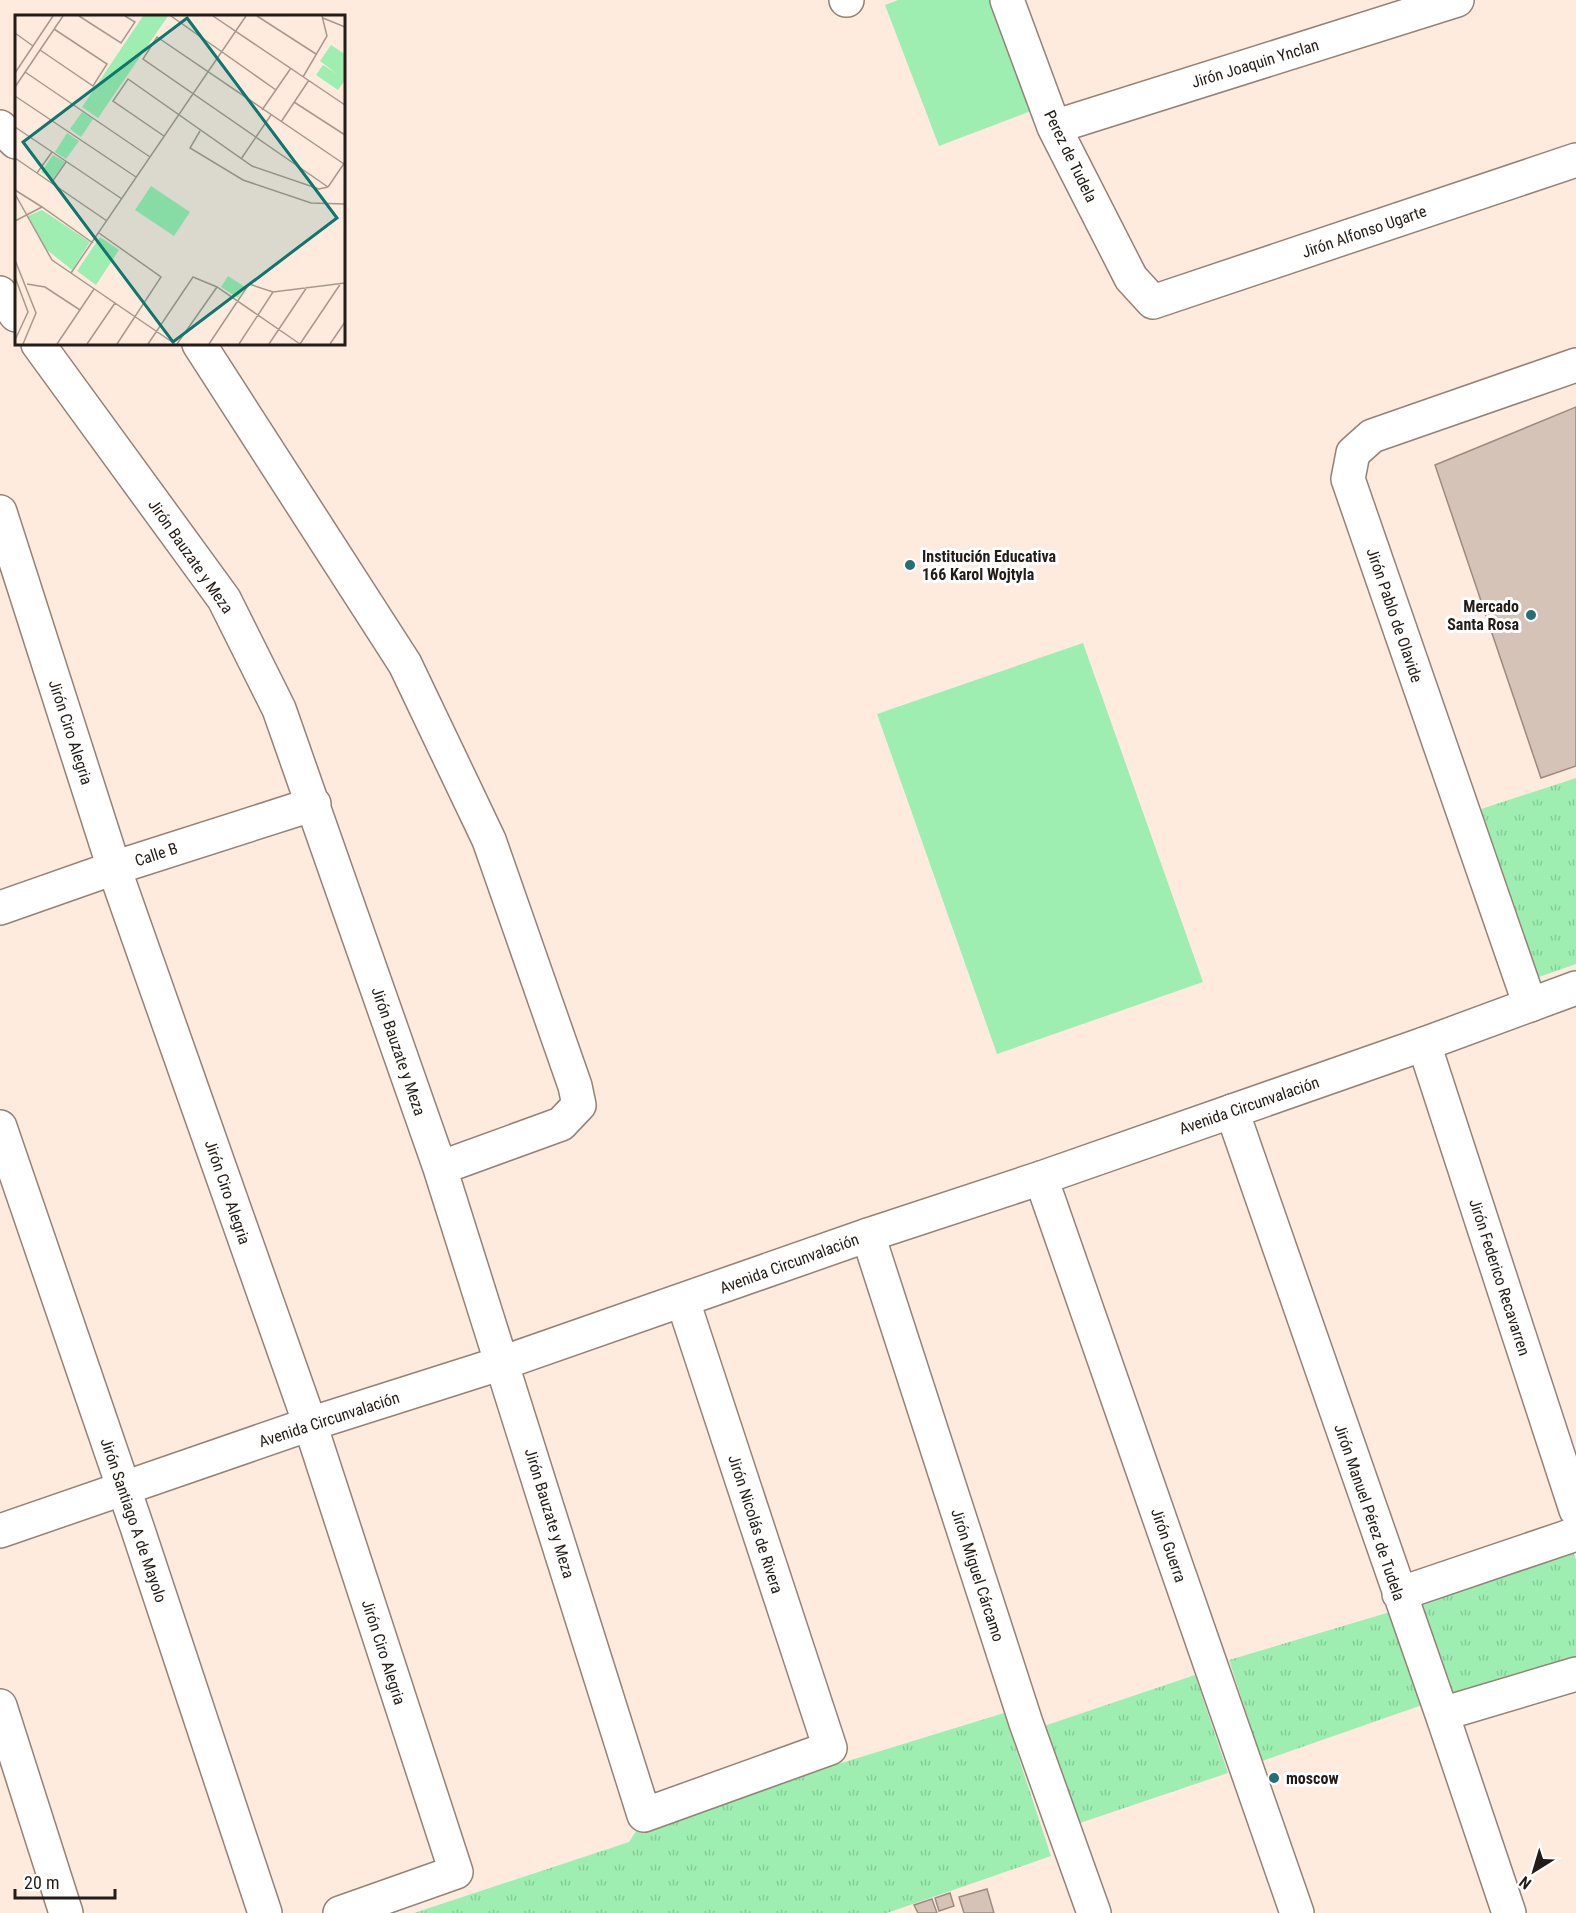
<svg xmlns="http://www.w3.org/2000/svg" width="1576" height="1913" font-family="'Roboto Condensed',sans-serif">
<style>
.grass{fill:#9deeb0}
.park{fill:url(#park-tufts)}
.building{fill:#d6c3b7;stroke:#9d8b80;stroke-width:1.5}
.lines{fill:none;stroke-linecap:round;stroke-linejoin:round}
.street-casing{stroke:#948277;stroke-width:36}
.secondary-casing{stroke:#948277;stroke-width:36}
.street{stroke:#fff;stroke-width:33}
.secondary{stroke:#fff;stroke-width:33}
.poi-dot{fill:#257072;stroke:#fff;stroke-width:2}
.labels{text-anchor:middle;stroke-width:6;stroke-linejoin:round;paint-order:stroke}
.street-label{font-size:16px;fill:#231c17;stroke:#fff}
.poi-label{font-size:16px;font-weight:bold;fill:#231c17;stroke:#fff;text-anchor:start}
.inset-road{fill:none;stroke:#a7988e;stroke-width:1.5}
.view{fill:#0f766e;fill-opacity:0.15;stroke:#0f766e;stroke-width:3}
.inset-edge{fill:none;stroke:#231c17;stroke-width:3}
</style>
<defs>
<pattern id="park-tufts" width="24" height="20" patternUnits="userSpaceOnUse" patternTransform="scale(1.5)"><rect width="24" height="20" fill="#9deeb0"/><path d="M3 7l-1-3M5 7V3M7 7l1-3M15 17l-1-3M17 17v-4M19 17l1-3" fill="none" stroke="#87cc97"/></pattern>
</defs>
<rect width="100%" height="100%" fill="#ffeade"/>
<path class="grass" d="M 898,0 L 989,0 L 1031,111 L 939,146 L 885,5 Z
M 1083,643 L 1203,982 L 997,1054 L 877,714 Z"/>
<path class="park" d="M 1576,778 L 1576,964 L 1539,977 L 1481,809 Z
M 1570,1543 L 1576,1560 L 1576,1657 L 1450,1699 L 1411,1597 Z
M 1390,1612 L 1425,1704 L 1262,1761 L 1229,1660 Z
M 1195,1675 L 1228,1773 L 1071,1826 L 1038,1728 Z
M 1004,1713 L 1051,1856 L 887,1913 L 414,1913 L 629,1842 L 640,1825 Z"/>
<path class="building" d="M 1576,407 L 1576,766 L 1541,778 L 1435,465 Z
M 987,1889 L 994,1913 L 964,1913 L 959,1897 Z
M 950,1893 L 954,1906 L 939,1911 L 935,1898 Z
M 932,1899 L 937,1913 L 918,1913 L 914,1905 Z"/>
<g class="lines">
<g class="street-casing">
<path id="street" d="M 1007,0 L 1054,127 L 1131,278 L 1153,302 L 1576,160
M 0,127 L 16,142
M 1054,127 L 1457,0
M 0,293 L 16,315
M 38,344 L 224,599 L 279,709 L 440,1168 L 644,1815 L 830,1748 L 683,1301
M 199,344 L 405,664 L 489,840 L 575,1086 L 579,1105 L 561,1124 L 440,1168
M 0,512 L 114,868 L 310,1424 L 456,1872 L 340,1913
M 0,908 L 114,868 L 314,804
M 1530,1005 L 1348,479 L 1353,453 L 1372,436 L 1576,365
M 1424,1044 L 1576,1510
M 1232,1111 L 1442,1714 L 1509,1913
M 0,1127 L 137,1527 L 265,1913
M 1041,1178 L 1297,1913
M 868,1235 L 1026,1723 L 1094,1913
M 1399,1594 L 1576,1534
M 0,1706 L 66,1913
M 1442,1714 L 1576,1674"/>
</g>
<g class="secondary-casing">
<path id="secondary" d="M 846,0 L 847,0
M 0,1531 L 310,1424 L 502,1363 L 868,1235 L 1041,1178 L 1424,1044 L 1576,988"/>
</g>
<use href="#street" class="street"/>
<use href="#secondary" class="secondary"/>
</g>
<g class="poi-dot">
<circle cx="910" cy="565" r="6"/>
<circle cx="1531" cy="615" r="6"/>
<circle cx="1274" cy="1778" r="6"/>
</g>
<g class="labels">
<g class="street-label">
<text transform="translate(1255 63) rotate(-17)" y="6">Jirón Joaquin Ynclan</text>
<text transform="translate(1071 156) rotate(64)" y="6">Perez de Tudela</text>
<text transform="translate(1364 231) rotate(-19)" y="6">Jirón Alfonso Ugarte</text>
<text transform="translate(191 556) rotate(55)" y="6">Jirón Bauzate y Meza</text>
<text transform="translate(1395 615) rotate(71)" y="6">Jirón Pablo de Olavide</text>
<text transform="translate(71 732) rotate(72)" y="6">Jirón Ciro Alegria</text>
<text transform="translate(156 854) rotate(-18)" y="6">Calle B</text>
<text transform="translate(399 1051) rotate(71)" y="6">Jirón Bauzate y Meza</text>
<text transform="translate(1249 1105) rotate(-19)" y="6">Avenida Circunvalación</text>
<text transform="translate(228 1192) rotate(71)" y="6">Jirón Ciro Alegria</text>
<text transform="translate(789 1263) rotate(-20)" y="6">Avenida Circunvalación</text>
<text transform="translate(1500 1277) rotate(72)" y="6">Jirón Federico Recavarren</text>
<text transform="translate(329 1419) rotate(-18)" y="6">Avenida Circunvalación</text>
<text transform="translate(1370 1512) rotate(71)" y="6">Jirón Manuel Pérez de Tudela</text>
<text transform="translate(550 1513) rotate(73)" y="6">Jirón Bauzate y Meza</text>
<text transform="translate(134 1520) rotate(71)" y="6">Jirón Santiago A de Mayolo</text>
<text transform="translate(756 1524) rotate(72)" y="6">Jirón Nicolás de Rivera</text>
<text transform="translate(1169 1545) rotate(71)" y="6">Jirón Guerra</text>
<text transform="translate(978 1575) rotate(72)" y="6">Jirón Miguel Cárcamo</text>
<text transform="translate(384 1652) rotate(72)" y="6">Jirón Ciro Alegria</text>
</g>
<g class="poi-label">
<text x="922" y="562">Institución Educativa<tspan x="922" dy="18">166 Karol Wojtyla</tspan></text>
<text x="1519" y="612" text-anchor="end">Mercado<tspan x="1519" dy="18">Santa Rosa</tspan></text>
<text x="1286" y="1784">moscow</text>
</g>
</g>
<g transform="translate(15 15)">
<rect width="330" height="330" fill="#ffeade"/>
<path d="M 316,30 L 330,39 L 330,65 L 323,75 L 301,60 L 308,50 L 322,59 L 305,46 ZM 136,171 L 175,197 L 159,221 L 120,195 ZM 213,261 L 230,272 L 223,283 L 206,272 Z" fill="#9deeb0"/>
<path d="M 128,1 L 153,1 L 83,103 L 67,92 ZM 67,97 L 78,104 L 66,122 L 55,114 ZM 52,118 L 64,126 L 51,144 L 40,137 ZM 38,140 L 50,147 L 37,165 L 26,157 ZM 27,195 L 75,227 L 57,255 L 31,234 L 13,201 ZM 85,222 L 104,235 L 81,270 L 62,256 Z" fill="#9deeb0"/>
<path class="inset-road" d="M 64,1 L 106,28 L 120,7 L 110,1M 156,1 L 261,75M 198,1 L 330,90M 242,1 L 301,39M 308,3 L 330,12M 0,18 L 18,31M 25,35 L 78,71 L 92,49 L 39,14M 10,57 L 135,142M 0,58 L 38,1M 288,62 L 312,21 L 307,1M 0,72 L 48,1M 0,81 L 121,162M 279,87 L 330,120M 247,95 L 276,53M 266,107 L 294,65M 0,112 L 107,184M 185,116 L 175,133 L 228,165 L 296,188 L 330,189M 149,121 L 98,86 L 113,64 L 237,151 L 304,174 L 313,172M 0,143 L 92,206M 226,144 L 256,100M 22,158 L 37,137M 37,167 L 51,147M 313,172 L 128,44 L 142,22 L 329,149M 313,172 L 330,147M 0,175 L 27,192M 0,179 L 37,245 L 160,329M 0,206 L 27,192 L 78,228M 84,218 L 146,262 L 102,329M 0,245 L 21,298 L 8,329M 56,258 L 231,1M 0,262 L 13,297 L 0,325M 12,269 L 30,272 L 65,295M 42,329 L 79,274M 72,329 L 100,288M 133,329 L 178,262 L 202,272 L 285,329M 162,329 L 202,272M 194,329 L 234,269 L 258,277 L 330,268M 224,329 L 258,277M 254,329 L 292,272M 285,329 L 326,268M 315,329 L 330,307"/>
<path class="view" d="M 172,3 L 322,203 L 158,327 L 8,127 Z"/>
<rect width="330" height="330" class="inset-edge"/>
</g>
<g transform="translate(1534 1871) rotate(217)" stroke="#ffffff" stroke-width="4.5" paint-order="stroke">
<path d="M0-4.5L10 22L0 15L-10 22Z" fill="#231c17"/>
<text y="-9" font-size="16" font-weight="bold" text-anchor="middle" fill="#231c17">N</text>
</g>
<path d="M15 1889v9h100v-9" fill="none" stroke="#231c17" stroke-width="3"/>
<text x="24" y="1889" font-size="18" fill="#231c17" stroke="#ffffff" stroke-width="4.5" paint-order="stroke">20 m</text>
</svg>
